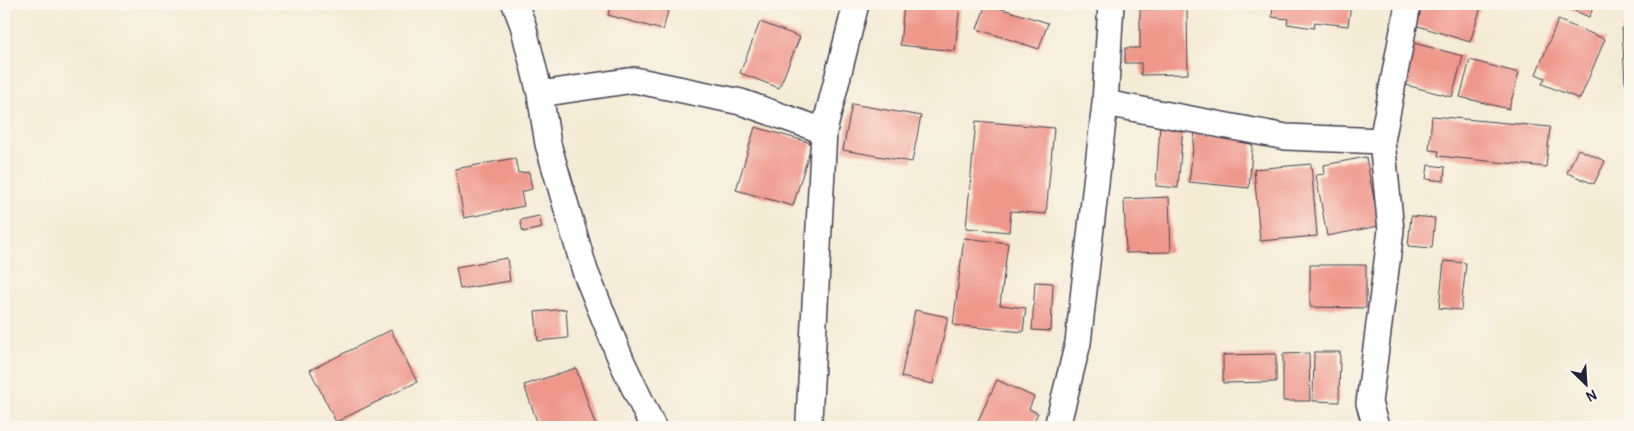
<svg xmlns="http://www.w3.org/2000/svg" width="1634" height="431" font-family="Pangolin,sans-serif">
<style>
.building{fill:#ef978b}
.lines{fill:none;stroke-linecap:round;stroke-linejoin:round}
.minor-casing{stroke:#424052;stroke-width:28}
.minor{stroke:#fff;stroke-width:25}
</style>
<rect width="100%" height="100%" fill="#fbf7ec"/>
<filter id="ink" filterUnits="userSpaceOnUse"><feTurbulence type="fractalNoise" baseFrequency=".02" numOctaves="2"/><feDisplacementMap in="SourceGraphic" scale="10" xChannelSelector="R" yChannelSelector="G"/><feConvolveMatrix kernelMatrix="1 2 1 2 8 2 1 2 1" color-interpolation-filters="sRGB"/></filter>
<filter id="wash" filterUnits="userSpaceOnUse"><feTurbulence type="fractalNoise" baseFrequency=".0096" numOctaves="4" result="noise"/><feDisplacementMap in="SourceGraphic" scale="20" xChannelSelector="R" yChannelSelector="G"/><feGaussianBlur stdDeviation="1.12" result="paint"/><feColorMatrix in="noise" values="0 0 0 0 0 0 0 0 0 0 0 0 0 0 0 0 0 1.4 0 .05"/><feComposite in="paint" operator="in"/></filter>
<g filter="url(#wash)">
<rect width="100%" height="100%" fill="#f4ebd5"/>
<g id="blocks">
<path class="building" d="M 366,4 L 383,4 L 369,10 Z
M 611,4 L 670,4 L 663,30 L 608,15 Z
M 904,4 L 960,4 L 955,51 L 900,45 Z
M 986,4 L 1048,23 L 1039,49 L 977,29 Z
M 1273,4 L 1351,4 L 1348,26 L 1315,22 L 1314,28 L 1287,24 L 1288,19 L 1272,17 Z
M 1421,4 L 1482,4 L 1470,42 L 1415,25 Z
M 1559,4 L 1595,4 L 1589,17 Z
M 1187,8 L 1188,74 L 1141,75 L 1141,63 L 1125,63 L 1125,48 L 1140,48 L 1140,9 Z
M 1558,20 L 1605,39 L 1580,99 L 1542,84 L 1545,78 L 1536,74 Z
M 760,22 L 800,37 L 779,88 L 740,73 Z
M 1622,28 L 1630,28 L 1630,83 L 1625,83 Z
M 1414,43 L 1463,56 L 1452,97 L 1402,84 Z
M 1470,60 L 1519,73 L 1509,109 L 1460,97 Z
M 852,104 L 921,116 L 912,162 L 843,150 Z
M 1432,116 L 1550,127 L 1546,167 L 1438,156 L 1439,151 L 1429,150 Z
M 976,121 L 1054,128 L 1046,214 L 1011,211 L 1009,232 L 966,228 Z
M 1160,125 L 1183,126 L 1178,188 L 1156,186 Z
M 755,127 L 812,143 L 793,206 L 736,190 Z
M 1195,132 L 1253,138 L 1249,188 L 1189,182 Z
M 1578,149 L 1605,161 L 1594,184 L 1567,173 Z
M 1366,157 L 1379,226 L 1327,236 L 1316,175 L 1325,174 L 1324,165 Z
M 515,158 L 518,173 L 529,172 L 532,189 L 521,192 L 524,206 L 464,218 L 455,169 Z
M 1311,164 L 1317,236 L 1260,241 L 1254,169 Z
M 1428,165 L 1445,167 L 1444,181 L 1426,179 Z
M 1169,197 L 1171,252 L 1126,253 L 1124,199 Z
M 539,216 L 542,228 L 523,232 L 520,220 Z
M 1411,216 L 1435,218 L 1432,248 L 1408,246 Z
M 964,238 L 1008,243 L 1000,305 L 1026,308 L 1023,332 L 953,325 Z
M 507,258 L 510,281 L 460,289 L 456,267 Z
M 1444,261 L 1466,263 L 1461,310 L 1439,308 Z
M 1310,265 L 1366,265 L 1366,308 L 1310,307 Z
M 1035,282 L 1053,283 L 1051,331 L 1032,330 Z
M 566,309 L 568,338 L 538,341 L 535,312 Z
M 915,310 L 948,317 L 933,384 L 901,377 Z
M 391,330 L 417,382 L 336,422 L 310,370 Z
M 1314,352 L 1340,352 L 1339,402 L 1313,401 Z
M 1309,353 L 1310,401 L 1283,401 L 1283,354 Z
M 1276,354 L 1276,382 L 1223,383 L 1223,355 Z
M 576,368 L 596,427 L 539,427 L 524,385 Z
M 997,380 L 1034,397 L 1029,409 L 1038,413 L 1031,427 L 1021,424 L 1020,427 L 975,427 Z"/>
</g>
</g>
<g filter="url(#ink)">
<use href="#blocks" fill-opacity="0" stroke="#424052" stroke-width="1"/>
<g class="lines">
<g class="minor-casing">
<path id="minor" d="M 515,4 L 523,25 L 540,94 L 548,144 L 585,271 L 622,362 L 653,427
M 540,94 L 634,80 L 741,102 L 824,131
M 1105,103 L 1286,137 L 1382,141
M 809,420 L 824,131 L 856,4
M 1057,427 L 1078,343 L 1105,103 L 1111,4
M 1376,427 L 1369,403 L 1391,230 L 1382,141 L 1408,4"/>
</g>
<use href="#minor" class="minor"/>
</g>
</g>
<rect width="1634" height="431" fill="none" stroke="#fbf7ec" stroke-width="20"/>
<g transform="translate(1586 384) rotate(155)" stroke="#fbf7ec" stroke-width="4" paint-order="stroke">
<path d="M0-4L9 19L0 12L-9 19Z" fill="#22223b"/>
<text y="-8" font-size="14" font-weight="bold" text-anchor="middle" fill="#22223b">N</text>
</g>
</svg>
